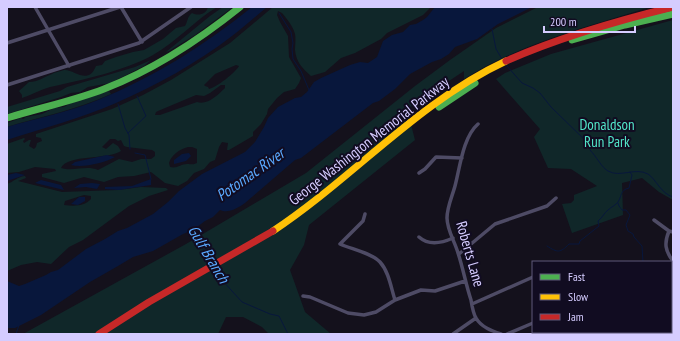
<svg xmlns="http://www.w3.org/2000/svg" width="680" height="341" font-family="'PT Sans Narrow',sans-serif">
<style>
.green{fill:#102729;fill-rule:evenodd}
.water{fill:#08173c}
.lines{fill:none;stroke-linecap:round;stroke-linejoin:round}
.stream{stroke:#08173c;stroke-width:1}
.street{stroke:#4e4b65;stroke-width:3.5}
.fast{stroke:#4caf50;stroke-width:7}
.slow{stroke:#ffc107;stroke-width:7}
.jam{stroke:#c62828;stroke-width:7}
.labels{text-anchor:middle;stroke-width:4;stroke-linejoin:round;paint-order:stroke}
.park-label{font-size:15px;fill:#52e5c9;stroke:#110c21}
.street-label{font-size:15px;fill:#d5ccff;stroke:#110c21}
.water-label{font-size:16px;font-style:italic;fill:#5aa9ff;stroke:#110c21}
</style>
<rect width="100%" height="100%" fill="#14111c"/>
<path class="green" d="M 208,7 L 217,7 C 194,21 176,42 153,55 C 124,71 82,80 50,87 C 40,90 31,95 22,98 L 22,95 L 19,91 L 29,82 C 38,82 44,77 52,74 C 55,72 58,72 61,71 C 62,71 63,70 64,70 C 74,69 88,86 96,66 L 102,65 L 105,61 L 116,57 L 133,52 L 144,50 L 163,39 L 176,28 L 185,26 C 188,21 187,17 192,13 C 198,16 206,15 208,7 Z
M 223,7 L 233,7 L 195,35 L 169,51 L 166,52 L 210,16 Z
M 273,7 L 431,7 L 423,15 L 387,33 L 381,39 L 355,53 L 341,58 L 325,72 L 311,76 C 303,69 296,62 295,50 C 295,45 296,39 295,34 C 293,26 287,19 282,13 L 278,11 L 277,15 L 280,22 L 288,36 L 289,57 L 301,78 L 299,83 L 295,89 L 284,92 L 277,98 L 268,109 L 267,114 L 261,124 L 253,132 L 253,136 L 229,150 L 227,150 L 228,143 L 222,142 L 219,147 L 215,160 L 210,162 L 204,169 L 194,173 L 187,181 L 178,186 L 165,183 L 151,172 L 134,176 L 118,177 L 104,182 L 84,177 L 64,183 L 42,177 L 42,174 L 56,171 L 55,169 L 35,167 L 19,172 L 7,173 L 7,144 L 24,138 L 25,139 L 23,141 L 24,143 L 29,140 L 31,140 L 29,146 L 34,149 L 36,147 L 37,143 L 42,141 L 41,138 L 36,137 L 36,134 L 112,109 L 143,95 L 171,80 L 230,43 ZM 236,65 L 239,66 C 235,73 217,87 209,89 L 208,87 L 205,86 L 204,85 L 215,74 ZM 221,85 L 225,85 L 225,88 C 219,94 207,106 197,102 L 160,115 L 155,115 L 156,112 L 158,111 L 196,95 L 204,96 L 210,93 ZM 110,139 L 115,139 L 118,141 L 121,140 L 124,146 L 127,147 L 152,150 L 155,152 L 155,156 L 151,159 L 141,159 L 132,162 L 119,159 L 98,170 C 86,165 73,172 61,168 C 68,154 107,160 121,151 L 118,146 L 113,143 L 106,149 L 102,147 ZM 188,147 L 192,147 L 197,149 L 197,163 C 193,165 192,164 187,164 C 181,164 177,169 170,167 L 169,163 C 171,155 180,149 188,147 Z
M 538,7 L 650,7 C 587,27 521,43 464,79 L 464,71 L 407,109 L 415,140 L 309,225 L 304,245 L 290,270 L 305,312 L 331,334 L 269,334 L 262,327 L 243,317 L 226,317 L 218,334 L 23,334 L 186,244 L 306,173 L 415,86 L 450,60 L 496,28 Z
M 673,20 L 673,200 L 659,192 L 642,178 L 622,183 L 623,215 L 572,233 L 562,204 L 571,203 L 574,200 L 574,195 L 597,186 L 571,169 L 548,168 L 534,137 L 540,129 L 496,79 L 505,73 L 551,54 Z
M 151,60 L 144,66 L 110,83 L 88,87 L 80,92 L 71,93 L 61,97 L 7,114 L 7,107 L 60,91 L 67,87 L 135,67 Z
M 109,91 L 111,94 C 77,110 42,116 7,127 L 7,123 L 21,118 L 23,119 L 26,117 L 42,114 L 54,108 L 64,107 L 71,103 Z
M 25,176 L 26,178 L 18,181 L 62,192 L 118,190 L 141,187 L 166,188 L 168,190 L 149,196 L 129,206 L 83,240 L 69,247 L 51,264 L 37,262 L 21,265 L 7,271 L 7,184 C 13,182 19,176 25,176 ZM 84,195 L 91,196 L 91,199 C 84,207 73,206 64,205 L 65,201 Z"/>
<path class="water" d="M 252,7 L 267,7 C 255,17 244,27 232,36 C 197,63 157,85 116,103 C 81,118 44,128 7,140 L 7,127 C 37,118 69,112 98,100 C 154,77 205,45 252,7 Z
M 435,7 L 532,7 L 498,24 L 477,39 L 455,47 L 449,54 L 441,59 L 432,62 L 410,74 L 395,89 L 379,101 L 373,103 L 301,158 L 295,160 L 245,203 C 238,208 228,214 220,210 L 213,217 L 205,221 L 193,230 L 183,234 L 153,251 L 133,257 L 118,266 L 90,282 L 41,315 L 15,328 L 7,328 L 7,281 L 19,286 L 25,284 L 46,275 L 51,272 L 58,270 L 86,249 L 105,239 L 118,231 L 127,228 L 153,214 L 168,202 L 179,191 L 202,174 L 245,152 L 255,142 L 264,127 L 268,118 L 278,107 L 295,98 L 301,97 L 307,92 L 314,82 L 321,78 L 350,65 L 360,62 L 368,63 L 377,57 L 383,41 L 392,35 L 403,32 L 410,25 L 416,24 L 423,20 L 427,17 Z
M 189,153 L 191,156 L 186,161 L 174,164 L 174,160 L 182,154 Z
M 107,155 L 115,157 C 104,163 83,168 71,165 L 75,162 Z
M 16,173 L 25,175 L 7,181 L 7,175 Z
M 151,179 L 151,185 L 119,190 L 105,189 L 105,187 L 132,186 Z
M 41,180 L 61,185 L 64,190 L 35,183 Z
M 92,183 L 100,184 L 97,189 L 86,187 L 74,188 L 80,184 Z
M 79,197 L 85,197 L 85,201 L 78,205 L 71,204 Z"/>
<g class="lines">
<path class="stream" d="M 279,13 L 291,32 L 293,43 L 292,49 L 293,59 L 301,71 L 309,90
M 492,29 L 496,49 L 502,59
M 506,65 L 522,83 L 533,88 L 540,93 L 551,107 L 589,144 L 590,150 C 596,156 602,168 608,171 C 620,178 635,167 648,174 C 656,179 661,194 673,197
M 118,104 L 125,128 L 129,135 L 130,149
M 128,133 L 146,116 L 137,96
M 135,153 L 145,155 L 151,179
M 618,203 L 619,206 L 622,210 L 626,210 L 630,215 L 626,225 L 628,231 L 633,234 L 634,237 L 642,246 L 643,262
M 192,230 C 202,236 203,236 202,248 L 209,256 L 212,262
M 547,246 C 558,253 560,253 569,244 L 579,244 L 580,241 L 599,226 L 598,221 C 603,217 604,213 608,210 C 611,207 616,205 618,202 C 622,196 620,190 629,188 L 632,175 L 630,172
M 215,269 L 221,279 L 242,302 L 270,314 L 279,316 L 288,334
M 16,334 L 19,325"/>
<path class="street" d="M 35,7 L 69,66
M 121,7 L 142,42
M 7,43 L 120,7
M 7,85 L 139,43 L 191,7
M 478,124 C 463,137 460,167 455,186 C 452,197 447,207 447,218 C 447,230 455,242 458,253 C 463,268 466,285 471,300 C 472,306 473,313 476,318 C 481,327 492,331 501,334
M 419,173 L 425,169 L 436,157 L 462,158
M 365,214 L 363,221 L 340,244 C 351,249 372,253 380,262 C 389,272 391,288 395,300
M 654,220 L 669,231 L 673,232
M 669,231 C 664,243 665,251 673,261
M 419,237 C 429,246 442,243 453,238
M 459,254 L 495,224 L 547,206 L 556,198
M 303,296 L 310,297 L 348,313 L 364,315 L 376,312 L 395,300 L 421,290 L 435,291 L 465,281
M 472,304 L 533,277
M 671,312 L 673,311
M 600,332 L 600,334
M 453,334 L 476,318
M 507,334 L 533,323"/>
<path class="fast" d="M 572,40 L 625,25 L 673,14
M 439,107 L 475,83
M 7,118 C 39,108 73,101 104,89 C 153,70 199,40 240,7"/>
<path class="slow" d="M 273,231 C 353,178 418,102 506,61"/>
<path class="jam" d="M 506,61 C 560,37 616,21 673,7
M 99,334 L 149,302 L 273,231"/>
</g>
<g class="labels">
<g class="park-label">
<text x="607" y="130">Donaldson<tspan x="607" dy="17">Run Park</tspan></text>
</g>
<g class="street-label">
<text transform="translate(369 141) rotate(-38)" y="5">George Washington Memorial Parkway</text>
<text transform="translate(470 254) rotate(74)" y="5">Roberts Lane</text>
</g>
<g class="water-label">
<text transform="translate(250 174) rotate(-35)" y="6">Potomac River</text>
<text transform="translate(209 254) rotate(59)" y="6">Gulf Branch</text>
</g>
</g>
<rect width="680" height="341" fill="none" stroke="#d5ccff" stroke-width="16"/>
<rect x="532" y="261" width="140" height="72" fill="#110c21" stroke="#5f597a"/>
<rect x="540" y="274" width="20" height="6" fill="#4caf50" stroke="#5f597a"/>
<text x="568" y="281" font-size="12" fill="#d5ccff">Fast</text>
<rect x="540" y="294" width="20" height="6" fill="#ffc107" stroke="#5f597a"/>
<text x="568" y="301" font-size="12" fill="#d5ccff">Slow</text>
<rect x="540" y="314" width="20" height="6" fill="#c62828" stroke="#5f597a"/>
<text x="568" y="321" font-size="12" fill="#d5ccff">Jam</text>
<path d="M544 26v6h91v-6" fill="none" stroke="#d5ccff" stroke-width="2"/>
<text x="550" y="26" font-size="12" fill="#d5ccff" stroke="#110c21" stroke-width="3" paint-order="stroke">200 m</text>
</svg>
